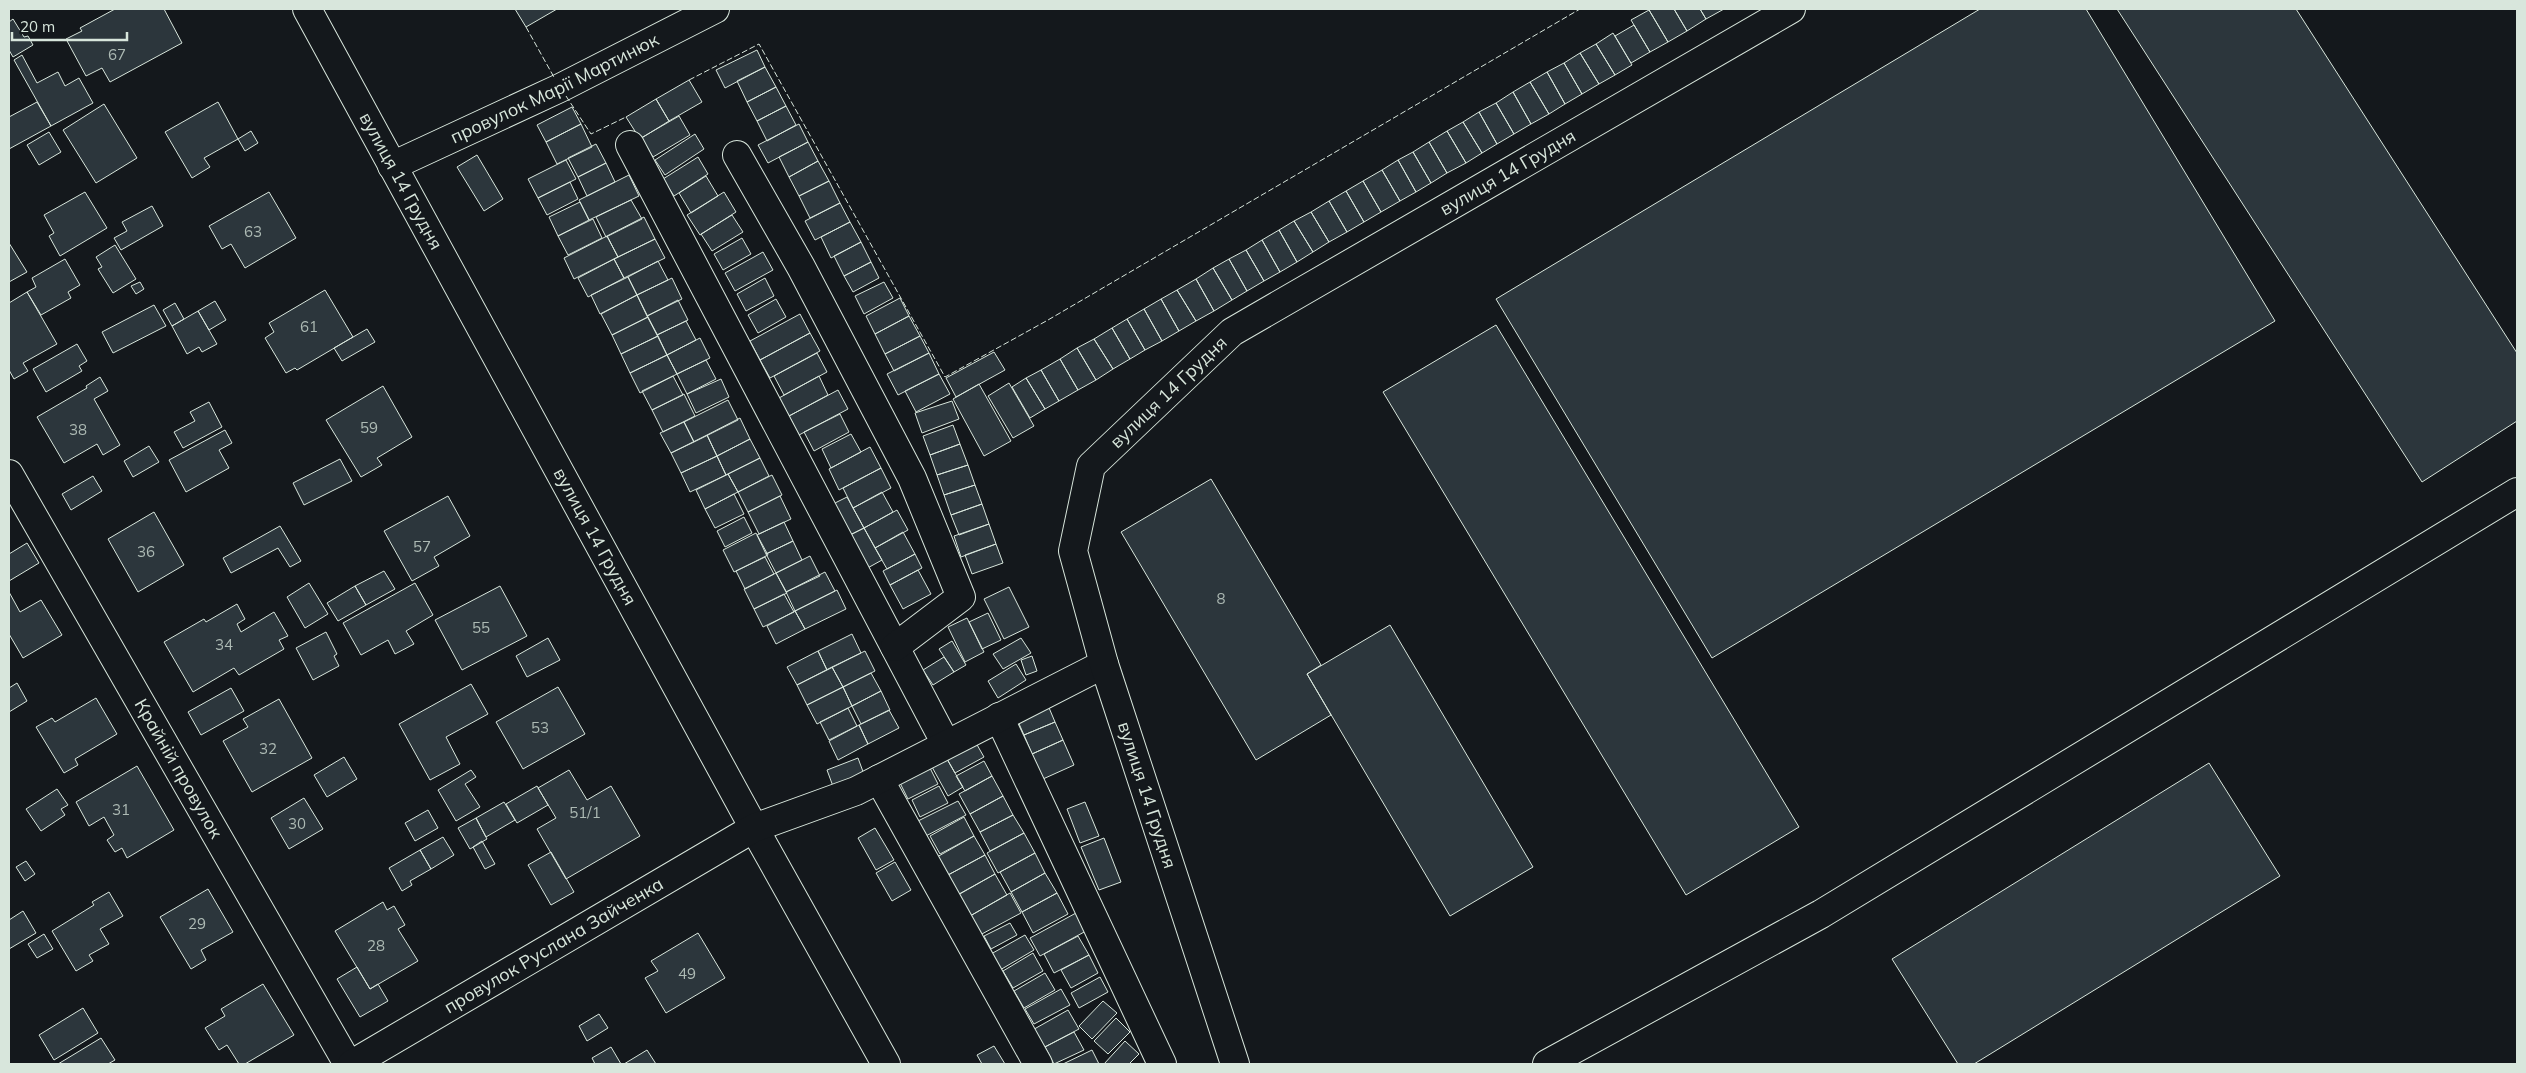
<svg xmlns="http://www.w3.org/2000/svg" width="2526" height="1073" font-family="Mulish,sans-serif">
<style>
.building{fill:#2c363c;stroke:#d8e6dc}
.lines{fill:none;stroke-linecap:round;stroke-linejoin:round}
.minor-casing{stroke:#d8e6dc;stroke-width:30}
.minor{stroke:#14181c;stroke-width:28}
.fence{stroke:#d8e6dc;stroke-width:1;stroke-dasharray:6 2.5;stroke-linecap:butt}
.labels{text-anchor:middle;stroke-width:4;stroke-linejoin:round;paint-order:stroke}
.number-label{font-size:15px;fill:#adbab4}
.street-label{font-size:18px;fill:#d8e6dc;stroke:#14181c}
</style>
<rect width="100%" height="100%" fill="#14181c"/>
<path class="building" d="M 115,9 L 164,9 L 182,43 L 110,82 L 102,68 L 86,76 L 66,39 L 82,31 L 80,28 Z
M 515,9 L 557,9 L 526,27 Z
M 1651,9 L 1674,9 L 1687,31 L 1668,42 L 1649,10 Z
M 1674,9 L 1700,9 L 1706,19 L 1687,31 Z
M 1700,9 L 1724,9 L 1706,19 Z
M 1980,9 L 2086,9 L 2275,321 L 1712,658 L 1496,299 Z
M 2117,9 L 2296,9 L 2517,353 L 2517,421 L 2422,482 Z
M 1649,10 L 1668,42 L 1650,52 L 1631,20 Z
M 13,19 L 24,37 L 28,36 L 33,45 L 13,57 L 9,50 L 9,22 Z
M 1634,25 L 1650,52 L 1631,63 L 1615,36 Z
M 1613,33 L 1632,65 L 1615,75 L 1596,44 Z
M 1596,44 L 1615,75 L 1599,84 L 1580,53 Z
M 757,50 L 765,67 L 725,88 L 716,70 Z
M 1580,53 L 1599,84 L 1582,94 L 1564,63 Z
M 22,55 L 37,83 L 58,72 L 65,86 L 79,78 L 93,103 L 51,126 L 14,60 Z
M 1564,63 L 1582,94 L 1565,104 L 1547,72 Z
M 765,67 L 776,87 L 747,102 L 737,81 Z
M 1547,72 L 1565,104 L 1549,114 L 1530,82 Z
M 689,80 L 702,102 L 669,121 L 656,99 Z
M 1530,82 L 1549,114 L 1531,124 L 1513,92 Z
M 776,87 L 786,106 L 757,121 L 747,102 Z
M 1513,92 L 1531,124 L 1514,134 L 1496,103 Z
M 656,99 L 669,121 L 640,139 L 626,117 Z
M 37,102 L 51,126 L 9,149 L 9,117 Z
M 218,102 L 238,139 L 204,158 L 210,167 L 192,178 L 165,132 Z
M 1496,103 L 1514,134 L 1497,144 L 1479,112 Z
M 104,104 L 137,158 L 96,183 L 63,130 Z
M 786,106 L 796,125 L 767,141 L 757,121 Z
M 572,107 L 581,124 L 546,142 L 537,125 Z
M 1479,112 L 1497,144 L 1482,153 L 1463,122 Z
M 679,116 L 690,135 L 653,157 L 641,138 Z
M 1463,122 L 1482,153 L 1466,163 L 1447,131 Z
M 581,124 L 592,147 L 557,164 L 546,142 Z
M 799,124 L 808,142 L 768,163 L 758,145 Z
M 251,131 L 258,143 L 245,151 L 238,139 Z
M 1447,131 L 1466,163 L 1447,173 L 1429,142 Z
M 49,132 L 61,152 L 39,165 L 27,145 Z
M 695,134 L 704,149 L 665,175 L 655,160 Z
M 808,142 L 818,161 L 789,177 L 779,157 Z
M 1429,142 L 1447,173 L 1431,183 L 1413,152 Z
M 596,144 L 606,163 L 578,177 L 568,158 Z
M 1413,152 L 1431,183 L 1416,192 L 1398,160 Z
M 477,155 L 503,199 L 484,211 L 457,167 Z
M 698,157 L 708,174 L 674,196 L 663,179 Z
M 566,160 L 576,179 L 538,198 L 528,179 Z
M 1398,160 L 1416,192 L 1400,201 L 1382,170 Z
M 818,161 L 829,181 L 799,196 L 789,177 Z
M 606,163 L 615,182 L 587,196 L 578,177 Z
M 1382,170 L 1400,201 L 1381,212 L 1363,181 Z
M 629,175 L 639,196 L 589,220 L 579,200 Z
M 706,176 L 718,196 L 691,213 L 679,193 Z
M 829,181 L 840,203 L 810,218 L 799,196 Z
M 1363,181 L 1381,212 L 1364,222 L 1346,191 Z
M 570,182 L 578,199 L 547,215 L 538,198 Z
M 1346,191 L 1364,222 L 1347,232 L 1329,201 Z
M 85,192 L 107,228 L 60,256 L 49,236 L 54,233 L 44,215 Z
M 269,192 L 296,238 L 245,268 L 231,244 L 222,249 L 209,226 Z
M 724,192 L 736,212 L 700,235 L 687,215 Z
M 631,200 L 642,219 L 606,237 L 596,217 Z
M 1329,201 L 1347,232 L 1329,242 L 1311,212 Z
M 580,202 L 589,220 L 558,236 L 549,217 Z
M 840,203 L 850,222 L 815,240 L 805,221 Z
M 152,206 L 163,226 L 121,250 L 114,238 L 127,231 L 122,222 Z
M 1311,212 L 1329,242 L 1313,252 L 1294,221 Z
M 732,215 L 743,232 L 712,251 L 701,234 Z
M 644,217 L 655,239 L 618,257 L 607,236 Z
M 593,219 L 602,238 L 568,255 L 558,236 Z
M 1294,221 L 1313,252 L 1297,262 L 1279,230 Z
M 850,222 L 861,242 L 831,258 L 821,237 Z
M 1279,230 L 1297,262 L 1280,272 L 1262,240 Z
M 607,236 L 618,257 L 574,279 L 564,258 Z
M 742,238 L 751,254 L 723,270 L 714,254 Z
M 655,239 L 665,258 L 624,278 L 614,259 Z
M 1262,240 L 1280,272 L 1264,281 L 1246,250 Z
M 861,242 L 871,262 L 844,276 L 834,256 Z
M 9,243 L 27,272 L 9,282 Z
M 115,245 L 136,279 L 113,293 L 98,269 L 102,267 L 96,257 Z
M 1246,250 L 1264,281 L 1247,291 L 1229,259 Z
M 763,252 L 773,270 L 735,291 L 725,273 Z
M 65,259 L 80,285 L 68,292 L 71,298 L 41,315 L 27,292 L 36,287 L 32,278 Z
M 614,259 L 624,278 L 588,297 L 578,278 Z
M 1229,259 L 1247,291 L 1232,300 L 1213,268 Z
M 658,261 L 668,280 L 637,295 L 628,277 Z
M 871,262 L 879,278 L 853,292 L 844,276 Z
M 1213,268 L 1232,300 L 1214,311 L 1196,279 Z
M 628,277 L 637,295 L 600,314 L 591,295 Z
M 672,278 L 682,299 L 647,316 L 637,295 Z
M 765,278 L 774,296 L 746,311 L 737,294 Z
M 1196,279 L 1214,311 L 1196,321 L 1177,290 Z
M 140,282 L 144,289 L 136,294 L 131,286 Z
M 884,282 L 893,298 L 864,314 L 855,296 Z
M 325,290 L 353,337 L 297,370 L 295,368 L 286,373 L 265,338 L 274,332 L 269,323 Z
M 1177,290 L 1196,321 L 1179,331 L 1161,299 Z
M 27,292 L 57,344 L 23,363 L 28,371 L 14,379 L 9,370 L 9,303 Z
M 637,295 L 648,317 L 612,335 L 601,314 Z
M 900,298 L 909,316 L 875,334 L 866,316 Z
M 776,299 L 786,317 L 758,333 L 748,315 Z
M 1161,299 L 1179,331 L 1162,341 L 1144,309 Z
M 678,300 L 688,320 L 657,335 L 647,316 Z
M 215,301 L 226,320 L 209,330 L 198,311 Z
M 175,303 L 184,319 L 172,326 L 163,310 Z
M 154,305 L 166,326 L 113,353 L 102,332 Z
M 1144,309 L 1162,341 L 1145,350 L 1127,319 Z
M 198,311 L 217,344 L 202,352 L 199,347 L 187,354 L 172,326 Z
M 800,314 L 810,333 L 760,360 L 750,341 Z
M 909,316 L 920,336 L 885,354 L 875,334 Z
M 648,317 L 658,336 L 621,354 L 612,335 Z
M 1127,319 L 1145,350 L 1130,359 L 1112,328 Z
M 686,321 L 696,340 L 667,355 L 657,335 Z
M 1496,325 L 1799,827 L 1686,895 L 1383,392 Z
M 1112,328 L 1130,359 L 1113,369 L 1094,339 Z
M 367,329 L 375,342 L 342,361 L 334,348 Z
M 810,333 L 820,351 L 770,378 L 760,360 Z
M 658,336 L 667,355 L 630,373 L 621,354 Z
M 920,336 L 929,353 L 894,371 L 885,354 Z
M 700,338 L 710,358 L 677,374 L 667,355 Z
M 1094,339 L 1113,369 L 1096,380 L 1077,348 Z
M 77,344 L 87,361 L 79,366 L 82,371 L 46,392 L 33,369 Z
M 1077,348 L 1096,380 L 1078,390 L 1060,359 Z
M 994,352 L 1005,370 L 956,397 L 946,378 Z
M 817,353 L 827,372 L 784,395 L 774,376 Z
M 929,353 L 939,374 L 898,395 L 887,374 Z
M 667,355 L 677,374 L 640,393 L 630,373 Z
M 1060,359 L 1078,390 L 1059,401 L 1041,370 Z
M 706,360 L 716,379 L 687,394 L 677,374 Z
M 1041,370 L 1059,401 L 1045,409 L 1026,378 Z
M 939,374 L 950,394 L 916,412 L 905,391 Z
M 673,376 L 683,395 L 652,410 L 642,391 Z
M 819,376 L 828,395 L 789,416 L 779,398 Z
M 100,377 L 108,391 L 94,399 L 120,445 L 103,455 L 97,444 L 64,463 L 37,417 L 87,388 L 86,386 Z
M 1026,378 L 1045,409 L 1030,418 L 1012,387 Z
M 721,379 L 729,397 L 696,413 L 687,394 Z
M 1009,383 L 1034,426 L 1013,438 L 988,396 Z
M 979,384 L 1011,441 L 984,456 L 953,399 Z
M 383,386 L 412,437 L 377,458 L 382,465 L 361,477 L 326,420 Z
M 838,390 L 848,409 L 799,435 L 789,416 Z
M 684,394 L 695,416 L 663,432 L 652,410 Z
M 728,400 L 738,420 L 694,442 L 684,422 Z
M 952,401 L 959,419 L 922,433 L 915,413 Z
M 209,402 L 222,427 L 183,448 L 174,432 L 195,421 L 190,412 Z
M 840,414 L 849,432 L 814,451 L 804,432 Z
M 740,418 L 750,439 L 717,456 L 707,435 Z
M 684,422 L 694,442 L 671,453 L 660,433 Z
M 953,425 L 960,444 L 930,455 L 923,436 Z
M 225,430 L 232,443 L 219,450 L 229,468 L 186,492 L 169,460 Z
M 851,434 L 861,452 L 831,468 L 822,449 Z
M 707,435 L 717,456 L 681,473 L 671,453 Z
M 750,439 L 760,458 L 726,475 L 717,456 Z
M 960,444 L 968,465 L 937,475 L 930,455 Z
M 149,446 L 159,462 L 133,477 L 124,461 Z
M 870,447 L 881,468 L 839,490 L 829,469 Z
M 717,456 L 726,475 L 690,492 L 681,473 Z
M 760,458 L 769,476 L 738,492 L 728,474 Z
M 340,459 L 352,481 L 304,505 L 293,483 Z
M 968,465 L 975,485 L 944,495 L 937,475 Z
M 881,468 L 891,488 L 853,508 L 843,488 Z
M 728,474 L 738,492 L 705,509 L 696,490 Z
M 772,475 L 782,495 L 748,512 L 738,492 Z
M 93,476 L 102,491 L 71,510 L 62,494 Z
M 1211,479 L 1321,665 L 1307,674 L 1331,715 L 1256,760 L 1121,532 Z
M 975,485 L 982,504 L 951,515 L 944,495 Z
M 882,492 L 893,512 L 864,528 L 853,508 Z
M 734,494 L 744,514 L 715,528 L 705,509 Z
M 448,496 L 470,536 L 434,557 L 439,566 L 412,581 L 384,531 Z
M 780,496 L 791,519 L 759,534 L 748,512 Z
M 847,497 L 864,528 L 846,537 L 829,506 Z
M 982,504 L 989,524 L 959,535 L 951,515 Z
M 897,510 L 908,530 L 875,548 L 864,528 Z
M 154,512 L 184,565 L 138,592 L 108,539 Z
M 744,517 L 752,533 L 725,547 L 717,531 Z
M 784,522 L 793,541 L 766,554 L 757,535 Z
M 989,524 L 996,544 L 961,557 L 954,536 Z
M 280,526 L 301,561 L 290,567 L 278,548 L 231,573 L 223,558 Z
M 864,528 L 882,560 L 864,570 L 846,537 Z
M 903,532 L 915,554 L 887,569 L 875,548 Z
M 756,533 L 768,555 L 734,572 L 723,550 Z
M 793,541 L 802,560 L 776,573 L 766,554 Z
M 27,543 L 39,563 L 9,581 L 9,554 Z
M 996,544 L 1003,563 L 972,574 L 965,555 Z
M 915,554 L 922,568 L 890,585 L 883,571 Z
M 810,556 L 820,576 L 786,592 L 776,573 Z
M 765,557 L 774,574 L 745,589 L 736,571 Z
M 918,570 L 931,594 L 903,609 L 890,585 Z
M 384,571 L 395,589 L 366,605 L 355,586 Z
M 825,572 L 835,591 L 795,611 L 786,592 Z
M 776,573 L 787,593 L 754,609 L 744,589 Z
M 309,583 L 328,614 L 305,628 L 287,597 Z
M 415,583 L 433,615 L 406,631 L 414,644 L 395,654 L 388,640 L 361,655 L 343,623 Z
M 355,586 L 366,605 L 338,621 L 327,603 Z
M 500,586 L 527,636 L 462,670 L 435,620 Z
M 1009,587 L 1029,627 L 1004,639 L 984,599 Z
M 837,590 L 846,609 L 805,629 L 795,611 Z
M 9,592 L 20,612 L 41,600 L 62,635 L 23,658 L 9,634 Z
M 784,594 L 794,612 L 763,627 L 754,609 Z
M 237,604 L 245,619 L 237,624 L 241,632 L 274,612 L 288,636 L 279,640 L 284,649 L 239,675 L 234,668 L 193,692 L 164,642 L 204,619 L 206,622 Z
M 795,611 L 805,629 L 776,644 L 767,626 Z
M 988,613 L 1001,640 L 982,649 L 969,622 Z
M 967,618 L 984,652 L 965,662 L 948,627 Z
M 1390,625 L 1533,867 L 1450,916 L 1307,674 Z
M 326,632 L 337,654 L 334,656 L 339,666 L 313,680 L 296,648 Z
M 852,634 L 861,653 L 827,670 L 818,651 Z
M 548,638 L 560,660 L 527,677 L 516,656 Z
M 1021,638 L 1031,653 L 1003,669 L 993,654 Z
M 952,641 L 966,665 L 954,672 L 939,649 Z
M 818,651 L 827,670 L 797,685 L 787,667 Z
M 865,651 L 875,671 L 843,687 L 832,667 Z
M 1032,656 L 1037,671 L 1026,675 L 1021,660 Z
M 944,657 L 954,672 L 933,685 L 923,670 Z
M 1016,664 L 1026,680 L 998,698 L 988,681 Z
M 832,667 L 843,687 L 807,705 L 797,685 Z
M 871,673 L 881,691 L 852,706 L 843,687 Z
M 17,683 L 27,701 L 9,712 L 9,688 Z
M 471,684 L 488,714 L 446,737 L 460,764 L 430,780 L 399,724 Z
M 558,687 L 585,734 L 523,769 L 496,722 Z
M 843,687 L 852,706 L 817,724 L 807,705 Z
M 231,688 L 244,711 L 201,735 L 188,712 Z
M 881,691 L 890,710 L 861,724 L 852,706 Z
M 96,698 L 117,734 L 75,759 L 78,765 L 64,773 L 36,727 L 52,718 L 55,722 Z
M 279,699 L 312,758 L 252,792 L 223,741 L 248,727 L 243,719 Z
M 1047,703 L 1055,722 L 1024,735 L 1016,717 Z
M 848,708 L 857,726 L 829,740 L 820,722 Z
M 889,710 L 899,728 L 868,744 L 859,725 Z
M 1055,722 L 1063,740 L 1032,754 L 1024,735 Z
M 859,725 L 868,744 L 838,760 L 829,741 Z
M 1063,740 L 1074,765 L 1043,779 L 1032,754 Z
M 976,743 L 984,757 L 955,773 L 947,759 Z
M 344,757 L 357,779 L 327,797 L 314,775 Z
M 858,758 L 865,777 L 834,789 L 827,770 Z
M 947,759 L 963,787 L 948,796 L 932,767 Z
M 984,761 L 992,776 L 965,791 L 956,776 Z
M 2209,763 L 2280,876 L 1974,1064 L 1958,1064 L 1892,959 Z
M 137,766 L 174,830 L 127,858 L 122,848 L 115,852 L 107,840 L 114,835 L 104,817 L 89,826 L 76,802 Z
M 930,768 L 938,784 L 908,799 L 900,783 Z
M 471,770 L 476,777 L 465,784 L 480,807 L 456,821 L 438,790 Z
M 569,770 L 587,800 L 611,786 L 640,836 L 566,879 L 537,829 L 556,818 L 538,788 Z
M 992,776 L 1003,796 L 970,814 L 959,794 Z
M 537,786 L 548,805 L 517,823 L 506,804 Z
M 939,786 L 948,803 L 920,817 L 912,800 Z
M 57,789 L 68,805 L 61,809 L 65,815 L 41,831 L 26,809 Z
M 1003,796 L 1013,815 L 980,832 L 970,814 Z
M 304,798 L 323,829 L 289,849 L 271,818 Z
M 958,801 L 966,815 L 922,838 L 914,823 Z
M 504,802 L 515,820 L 486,837 L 476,818 Z
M 1085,802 L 1099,836 L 1080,843 L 1067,809 Z
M 428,810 L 438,828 L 415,841 L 405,823 Z
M 1013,815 L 1024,833 L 990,851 L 980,832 Z
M 964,817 L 974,836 L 940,854 L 930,836 Z
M 476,818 L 487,839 L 470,849 L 458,828 Z
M 875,828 L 894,860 L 876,870 L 858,838 Z
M 1024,833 L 1035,853 L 998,873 L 987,853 Z
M 974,836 L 985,855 L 948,875 L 937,857 Z
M 443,837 L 454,855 L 431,869 L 420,850 Z
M 1104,838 L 1121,882 L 1099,890 L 1081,847 Z
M 482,841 L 495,864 L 485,869 L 473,847 Z
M 420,850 L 431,869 L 410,881 L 412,885 L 402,891 L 389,868 Z
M 551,852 L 574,892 L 551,905 L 528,865 Z
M 1035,853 L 1045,873 L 1011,892 L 1000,872 Z
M 985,855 L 995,874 L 950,899 L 948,875 Z
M 26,861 L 35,874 L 25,881 L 16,867 Z
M 895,862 L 911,890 L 892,901 L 876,873 Z
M 1045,873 L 1057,893 L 1022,912 L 1011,892 Z
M 995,874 L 1007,895 L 970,916 L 958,895 Z
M 208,889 L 233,932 L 201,950 L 206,960 L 191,969 L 160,917 Z
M 109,892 L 123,916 L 100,929 L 109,944 L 89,955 L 93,961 L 76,971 L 52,931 L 94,905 L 92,902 Z
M 1010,893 L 1021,913 L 980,935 L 970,916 Z
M 1057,893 L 1068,914 L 1033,933 L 1022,912 Z
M 383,902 L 387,910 L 394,906 L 405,925 L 398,929 L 418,961 L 370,989 L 335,931 Z
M 23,911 L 36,933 L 9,949 L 9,920 Z
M 1076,913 L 1086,931 L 1040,956 L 1030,938 Z
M 1010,923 L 1017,935 L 991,949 L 984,936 Z
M 698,933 L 725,978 L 666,1013 L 645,978 L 658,971 L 651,961 Z
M 44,934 L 53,949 L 37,958 L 28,944 Z
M 1025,935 L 1034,950 L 1000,970 L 991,954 Z
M 1078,936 L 1089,955 L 1054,973 L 1044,954 Z
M 1033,953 L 1043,971 L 1013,988 L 1003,971 Z
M 1089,955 L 1098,973 L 1071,988 L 1061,970 Z
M 357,967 L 370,989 L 378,984 L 388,1001 L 360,1017 L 337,979 Z
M 1045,973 L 1055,990 L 1024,1008 L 1014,991 Z
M 1100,977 L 1108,992 L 1079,1008 L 1071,993 Z
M 263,984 L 294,1035 L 245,1064 L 239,1064 L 227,1045 L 219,1050 L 205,1028 L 225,1016 L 221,1009 Z
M 1061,989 L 1070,1005 L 1034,1024 L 1025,1009 Z
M 1103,1001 L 1117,1013 L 1092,1039 L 1079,1026 Z
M 83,1008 L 98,1033 L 54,1060 L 39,1035 Z
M 1068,1010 L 1079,1029 L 1039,1050 L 1029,1032 Z
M 599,1014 L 608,1028 L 587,1041 L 579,1026 Z
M 1116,1018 L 1130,1032 L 1108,1054 L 1094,1041 Z
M 1074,1032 L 1084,1050 L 1054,1064 L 1045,1047 Z
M 101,1038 L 115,1060 L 108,1064 L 58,1064 Z
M 1125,1041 L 1139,1054 L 1129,1064 L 1104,1064 Z
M 994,1046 L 1005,1064 L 982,1064 L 977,1055 Z
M 611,1047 L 621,1064 L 595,1064 L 592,1058 Z
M 647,1050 L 656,1064 L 624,1064 Z
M 1092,1050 L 1099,1064 L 1063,1064 Z"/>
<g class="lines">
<g class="minor-casing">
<g id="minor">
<path id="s1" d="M 307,9 L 754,828 L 886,1064"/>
<path d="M 630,145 L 946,744"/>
<path d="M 737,155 L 801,267 L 912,478 L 961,597 L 895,647"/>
<path id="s2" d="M 392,166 L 560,88 L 715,9"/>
<path id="s3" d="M 9,474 L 348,1064"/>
<path d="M 999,717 L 1162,1064"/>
<path d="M 879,779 L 1038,1064"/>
<path id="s4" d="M 352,1064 L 754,828 L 856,791 L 1104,664"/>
<path id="s5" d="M 1235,1064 L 1104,664 L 1073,551 L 1091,466 L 1232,332 L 1791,9"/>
<path d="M 1547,1064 L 1821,914 L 2517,492"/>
</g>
</g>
<use href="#minor" class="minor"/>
<path class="fence" d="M 526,27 L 555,79
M 689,80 L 759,44 L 945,377 L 1048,320 L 1580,9
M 566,96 L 591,134 L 626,117"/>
</g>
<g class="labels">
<g class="number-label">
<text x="117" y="60">67</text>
<text x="253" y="237">63</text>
<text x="309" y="332">61</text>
<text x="369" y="433">59</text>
<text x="78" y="435">38</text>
<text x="422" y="552">57</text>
<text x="146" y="557">36</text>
<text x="1221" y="604">8</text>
<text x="481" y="633">55</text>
<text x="224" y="650">34</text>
<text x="540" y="733">53</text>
<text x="268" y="754">32</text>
<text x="121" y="815">31</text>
<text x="585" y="818">51/1</text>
<text x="297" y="829">30</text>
<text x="197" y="929">29</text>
<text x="376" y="951">28</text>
<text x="687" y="979">49</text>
</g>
<g class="street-label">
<text dy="6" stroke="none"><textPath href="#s2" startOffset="180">провулок Марії Мартинюк</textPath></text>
<text dy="6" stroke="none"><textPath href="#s5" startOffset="1138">вулиця 14 Грудня</textPath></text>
<text dy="6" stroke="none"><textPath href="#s1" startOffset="196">вулиця 14 Грудня</textPath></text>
<text dy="6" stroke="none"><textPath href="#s5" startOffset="732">вулиця 14 Грудня</textPath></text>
<text dy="6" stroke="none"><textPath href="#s1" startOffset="601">вулиця 14 Грудня</textPath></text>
<text dy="6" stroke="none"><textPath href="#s3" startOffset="340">Крайній провулок</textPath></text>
<text transform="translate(1147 795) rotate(72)" y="6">вулиця 14 Грудня</text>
<text dy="6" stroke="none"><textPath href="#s4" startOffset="234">провулок Руслана Зайченка</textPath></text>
</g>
</g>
<rect width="2526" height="1073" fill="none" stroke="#d8e6dc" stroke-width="20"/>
<path d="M12 32v8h115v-8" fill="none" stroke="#d8e6dc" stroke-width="2.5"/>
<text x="20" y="32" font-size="15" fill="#d8e6dc" stroke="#14181c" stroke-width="4" paint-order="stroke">20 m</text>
</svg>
